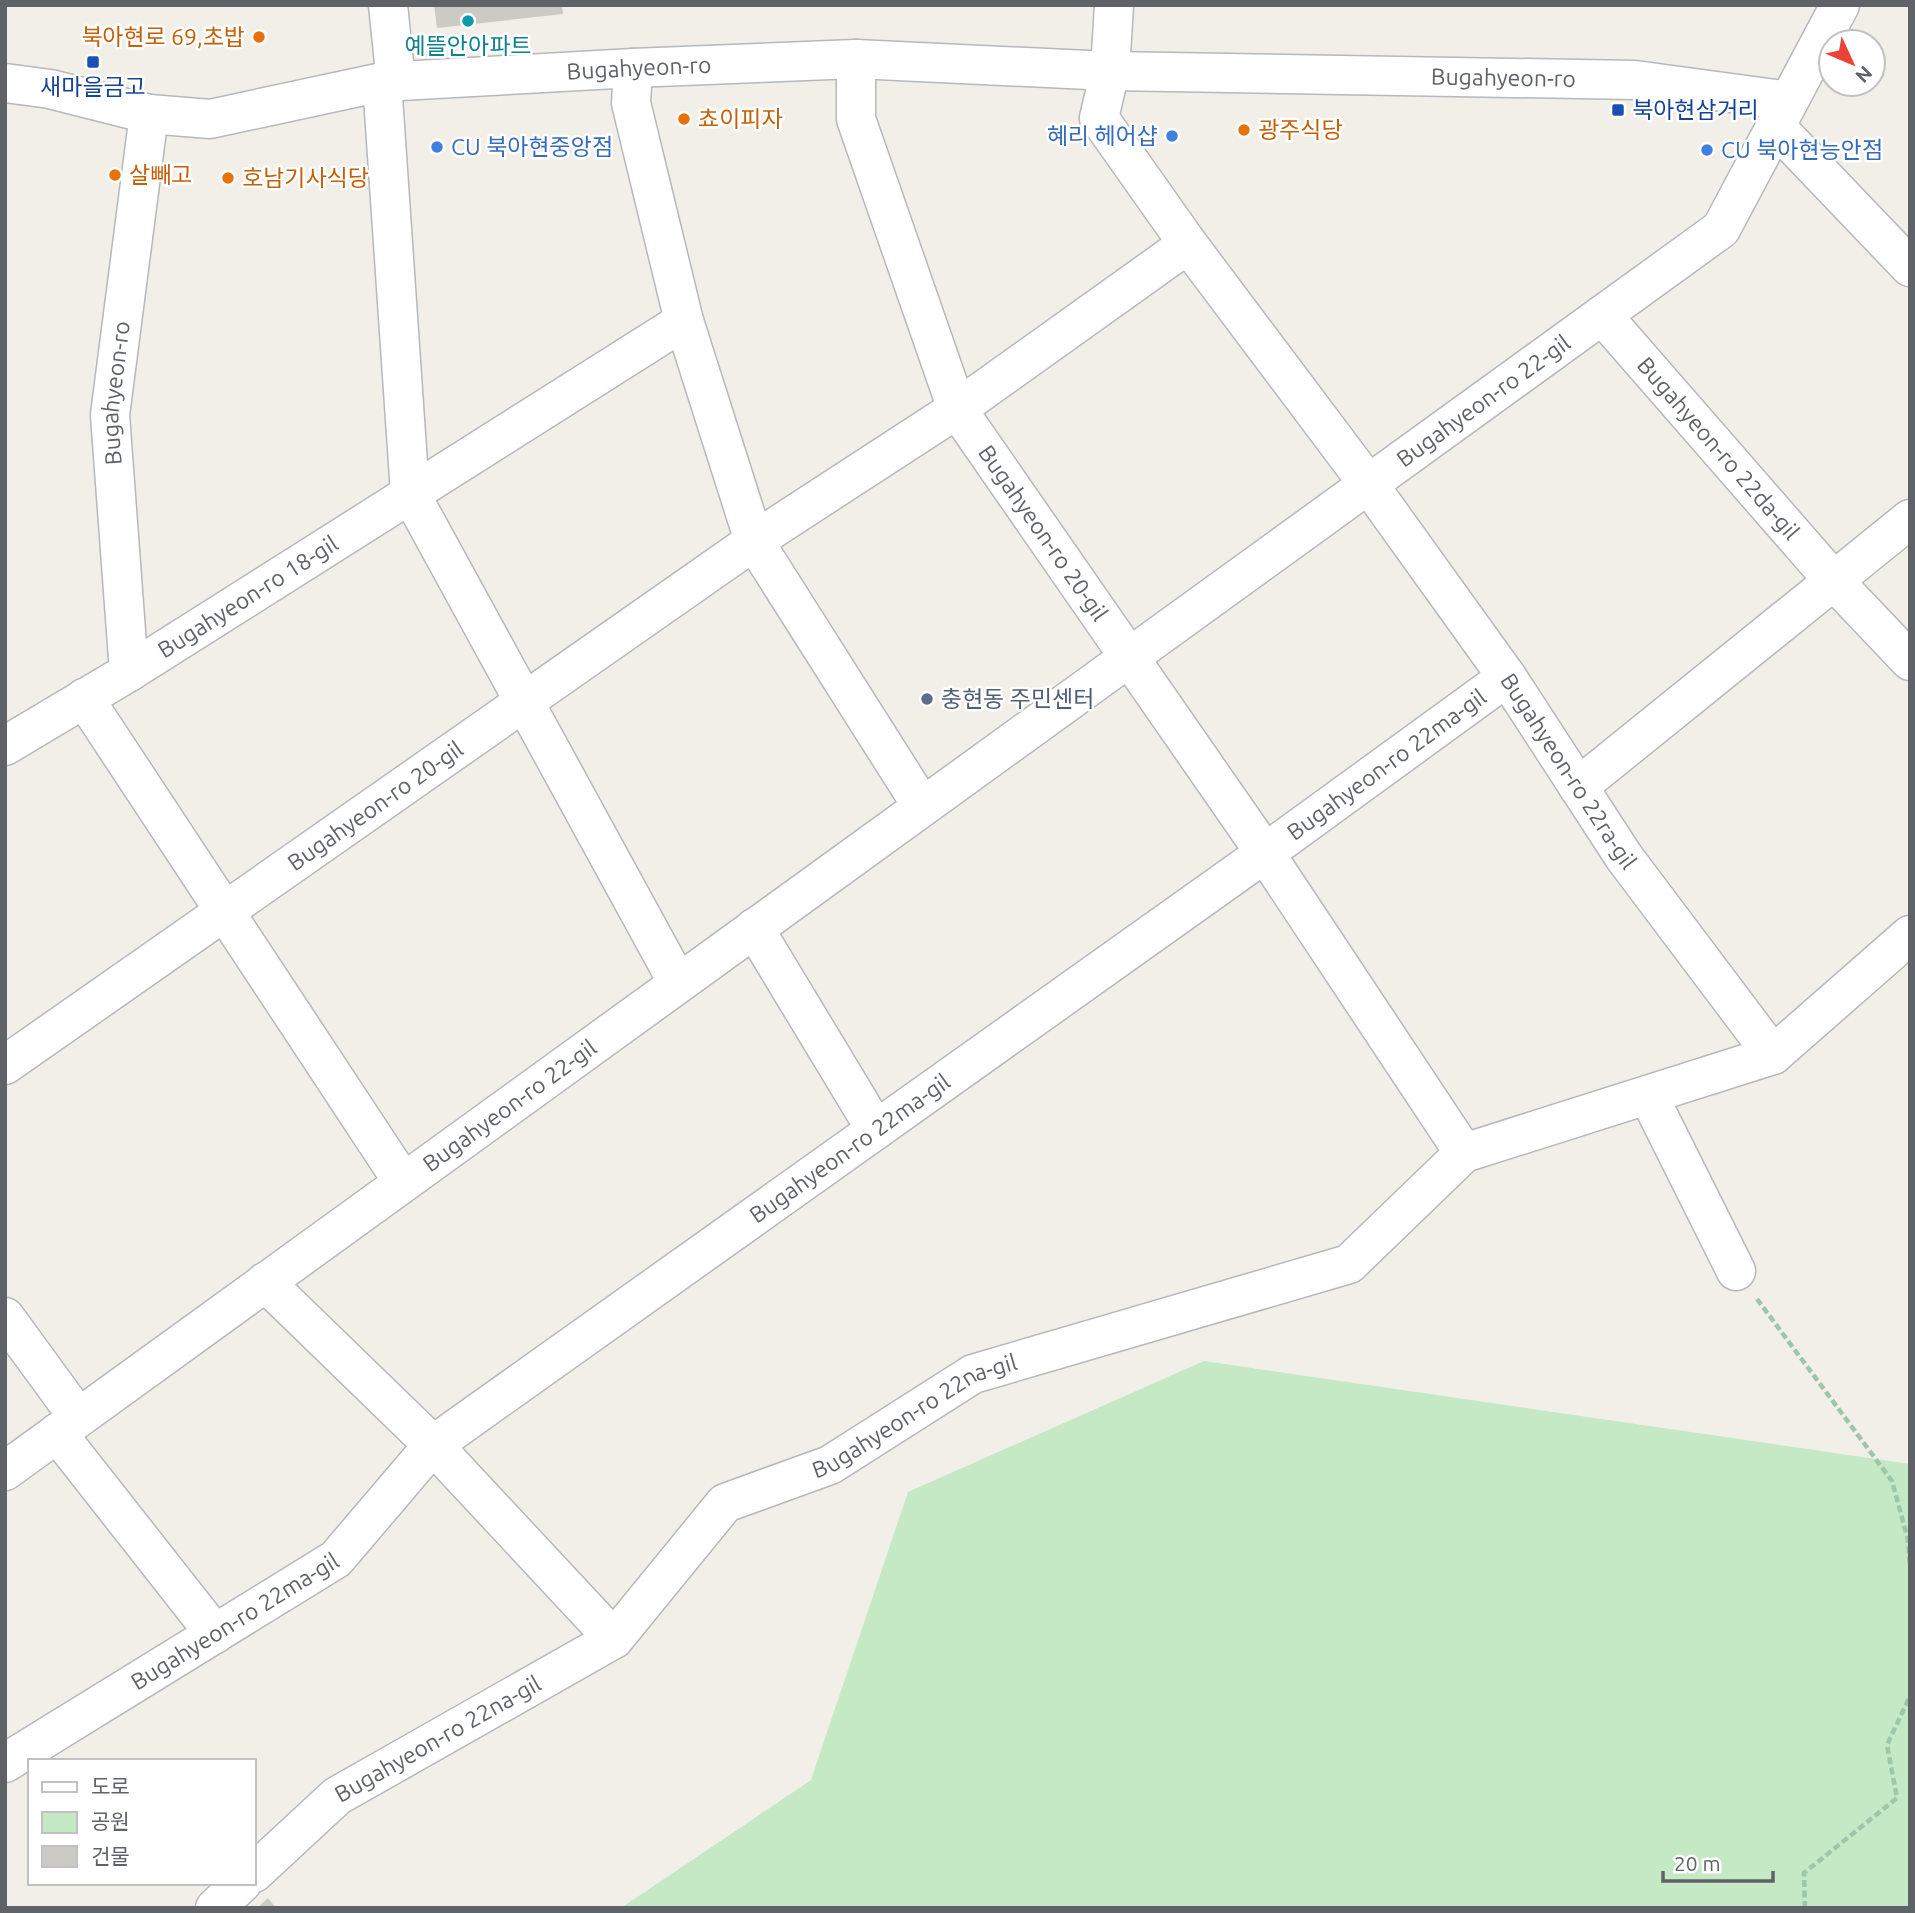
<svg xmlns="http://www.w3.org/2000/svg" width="1915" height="1913" font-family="Ubuntu,'Noto Sans KR',sans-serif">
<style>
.green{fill:#c5e8c5}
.building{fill:#cccac5}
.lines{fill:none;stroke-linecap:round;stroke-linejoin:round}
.minor-casing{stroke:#b5b8bc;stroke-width:41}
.path{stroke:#9cc7a9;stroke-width:4.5;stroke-dasharray:7 3.5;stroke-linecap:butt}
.minor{stroke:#fff;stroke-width:38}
.culture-dot{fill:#0f9aa8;stroke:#fff;stroke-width:2.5}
.food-dot{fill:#e8710a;stroke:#fff;stroke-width:2.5}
.transit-dot{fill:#1a4fb4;stroke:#fff;stroke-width:2.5}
.shop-dot{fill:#3f7fe0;stroke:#fff;stroke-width:2.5}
.service-dot{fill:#5c6f8a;stroke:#fff;stroke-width:2.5}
.labels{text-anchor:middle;stroke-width:5;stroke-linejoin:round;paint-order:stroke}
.food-label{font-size:23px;fill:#c56008;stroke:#fff;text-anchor:start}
.culture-label{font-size:23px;fill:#0d838f;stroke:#fff}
.street-label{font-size:23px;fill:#5f6368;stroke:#fff}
.transit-label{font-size:23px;fill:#164399;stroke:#fff}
.shop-label{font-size:23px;fill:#366cbe;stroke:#fff;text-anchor:start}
.service-label{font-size:23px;fill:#4e5e75;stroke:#fff;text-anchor:start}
</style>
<rect width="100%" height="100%" fill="#f1efe8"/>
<path class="green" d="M 1204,1361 L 1910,1464 L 1910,1908 L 621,1908 L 811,1780 L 908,1492 Z"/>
<path class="building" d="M 434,5 L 562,5 L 563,14 L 437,28 Z
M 268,1898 L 276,1908 L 257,1908 Z"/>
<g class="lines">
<g class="minor-casing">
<g id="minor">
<path d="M 388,5 L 396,82"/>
<path id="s1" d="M 1114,5 L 1110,71 L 1099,118 L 1188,244 L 1369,485 L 1507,677 L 1624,857 L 1773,1055"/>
<path id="s2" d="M 856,59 L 856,119 L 957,409 L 1265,853 L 1464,1153"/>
<path d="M 633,68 L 631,103 L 684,321 L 754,541 L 922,806"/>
<path d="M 382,82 L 410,493 L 678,983"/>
<path id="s3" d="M 5,83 L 50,89 L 149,114 L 210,119 L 382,82 L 633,68 L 856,59 L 1110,71 L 1635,80 L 1789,101"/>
<path d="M 1776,127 L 1910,267"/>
<path id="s4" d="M 1602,315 L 1833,580 L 1910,661"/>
<path id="s5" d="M 129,672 L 110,415 L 149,114"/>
<path d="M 84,698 L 403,1182"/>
<path id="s6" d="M 5,746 L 129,672 L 684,321"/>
<path d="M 1578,787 L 1910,519"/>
<path d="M 754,928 L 876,1130"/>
<path id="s7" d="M 5,1065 L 754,541 L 957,409 L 1188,244"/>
<path d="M 1648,1095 L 1736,1271"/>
<path d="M 265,1282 L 433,1445 L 614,1639"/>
<path d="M 5,1317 L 78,1417"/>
<path d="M 57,1433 L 215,1634"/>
<path id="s8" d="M 5,1471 L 1721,229 L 1840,5"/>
<path id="s9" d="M 5,1763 L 336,1559 L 433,1445 L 1265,853 L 1507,677"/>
<path id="s10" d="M 254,1873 L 337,1796 L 614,1639 L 725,1503 L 830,1465 L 973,1374 L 1349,1264 L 1464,1153 L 1773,1055 L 1910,935"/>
<path d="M 215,1908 L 242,1883"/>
</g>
</g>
<path class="path" d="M 1757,1299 L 1892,1481 L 1908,1540 L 1910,1566
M 1805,1908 L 1804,1873 L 1897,1798 L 1887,1745 L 1910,1696"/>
<use href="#minor" class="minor"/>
</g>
<circle class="culture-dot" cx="468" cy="21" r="7"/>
<g class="food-dot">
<circle cx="259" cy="37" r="7"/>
<circle cx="684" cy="119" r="7"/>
<circle cx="1244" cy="130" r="7"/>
<circle cx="115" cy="175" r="7"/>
<circle cx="228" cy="178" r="7"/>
</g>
<g class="transit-dot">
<rect x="86" y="55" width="14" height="14" rx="3.5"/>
<rect x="1611" y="103" width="14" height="14" rx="3.5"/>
</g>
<g class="shop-dot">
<circle cx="1172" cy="136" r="7"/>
<circle cx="437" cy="147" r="7"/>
<circle cx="1707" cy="150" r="7"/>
</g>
<circle class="service-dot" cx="927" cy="699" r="7"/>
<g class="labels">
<g class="food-label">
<text x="245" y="45" text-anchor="end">북아현로 69,초밥</text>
<text x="698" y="127">쵸이피자</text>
<text x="1258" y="138">광주식당</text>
<text x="129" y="183">살빼고</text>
<text x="242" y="186">호남기사식당</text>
</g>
<g class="culture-label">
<text x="468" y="54">예뜰안아파트</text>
</g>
<g class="street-label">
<text dy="8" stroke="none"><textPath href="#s3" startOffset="642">Bugahyeon-ro</textPath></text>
<text dy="8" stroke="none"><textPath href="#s3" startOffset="1507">Bugahyeon-ro</textPath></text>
<text dy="8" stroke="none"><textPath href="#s5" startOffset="280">Bugahyeon-ro</textPath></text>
<text dy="8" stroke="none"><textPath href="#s8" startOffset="1825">Bugahyeon-ro 22-gil</textPath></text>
<text dy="8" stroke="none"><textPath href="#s4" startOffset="177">Bugahyeon-ro 22da-gil</textPath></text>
<text dy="8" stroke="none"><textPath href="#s2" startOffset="518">Bugahyeon-ro 20-gil</textPath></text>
<text dy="8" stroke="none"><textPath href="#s6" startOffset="285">Bugahyeon-ro 18-gil</textPath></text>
<text dy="8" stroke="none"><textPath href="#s9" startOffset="1710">Bugahyeon-ro 22ma-gil</textPath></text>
<text dy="8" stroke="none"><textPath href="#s1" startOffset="919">Bugahyeon-ro 22ra-gil</textPath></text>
<text dy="8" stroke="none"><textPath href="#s7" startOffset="452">Bugahyeon-ro 20-gil</textPath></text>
<text dy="8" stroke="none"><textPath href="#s8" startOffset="623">Bugahyeon-ro 22-gil</textPath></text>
<text dy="8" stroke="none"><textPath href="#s9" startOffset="1050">Bugahyeon-ro 22ma-gil</textPath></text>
<text dy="8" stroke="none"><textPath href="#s10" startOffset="817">Bugahyeon-ro 22na-gil</textPath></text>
<text dy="8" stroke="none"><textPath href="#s9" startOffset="270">Bugahyeon-ro 22ma-gil</textPath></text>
<text dy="8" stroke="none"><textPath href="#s10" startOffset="229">Bugahyeon-ro 22na-gil</textPath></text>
</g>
<g class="transit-label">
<text x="93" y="95">새마을금고</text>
<text x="1632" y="118" text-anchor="start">북아현삼거리</text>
</g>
<g class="shop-label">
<text x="1158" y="144" text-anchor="end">혜리 헤어샵</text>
<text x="451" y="155">CU 북아현중앙점</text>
<text x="1721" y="158">CU 북아현능안점</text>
</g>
<g class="service-label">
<text x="941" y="707">충현동 주민센터</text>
</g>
</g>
<rect width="1915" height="1913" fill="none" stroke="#5f6368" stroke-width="14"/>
<rect x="28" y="1759" width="228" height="126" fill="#ffffff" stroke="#bfc1c3" stroke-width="2"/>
<rect x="42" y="1782" width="35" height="10" fill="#ffffff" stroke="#bfc1c3" stroke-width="2"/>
<text x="91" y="1794" font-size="21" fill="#5f6368">도로</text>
<rect x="42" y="1812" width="35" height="21" fill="#c5e8c5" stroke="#bfc1c3" stroke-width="2"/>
<text x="91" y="1829" font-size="21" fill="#5f6368">공원</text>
<rect x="42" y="1846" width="35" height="21" fill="#cccac5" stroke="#bfc1c3" stroke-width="2"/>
<text x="91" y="1864" font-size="21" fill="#5f6368">건물</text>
<g transform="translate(1852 63) rotate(134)"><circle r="33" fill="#ffffff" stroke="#bfc1c3" stroke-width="2"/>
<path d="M0-5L12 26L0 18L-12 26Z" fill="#ea4335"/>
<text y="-10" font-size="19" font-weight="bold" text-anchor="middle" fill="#5f6368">N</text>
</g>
<path d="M1663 1871v10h110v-10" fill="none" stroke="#5f6368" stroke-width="3.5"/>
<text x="1674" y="1871" font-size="21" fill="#5f6368" stroke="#ffffff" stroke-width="5" paint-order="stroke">20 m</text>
</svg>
